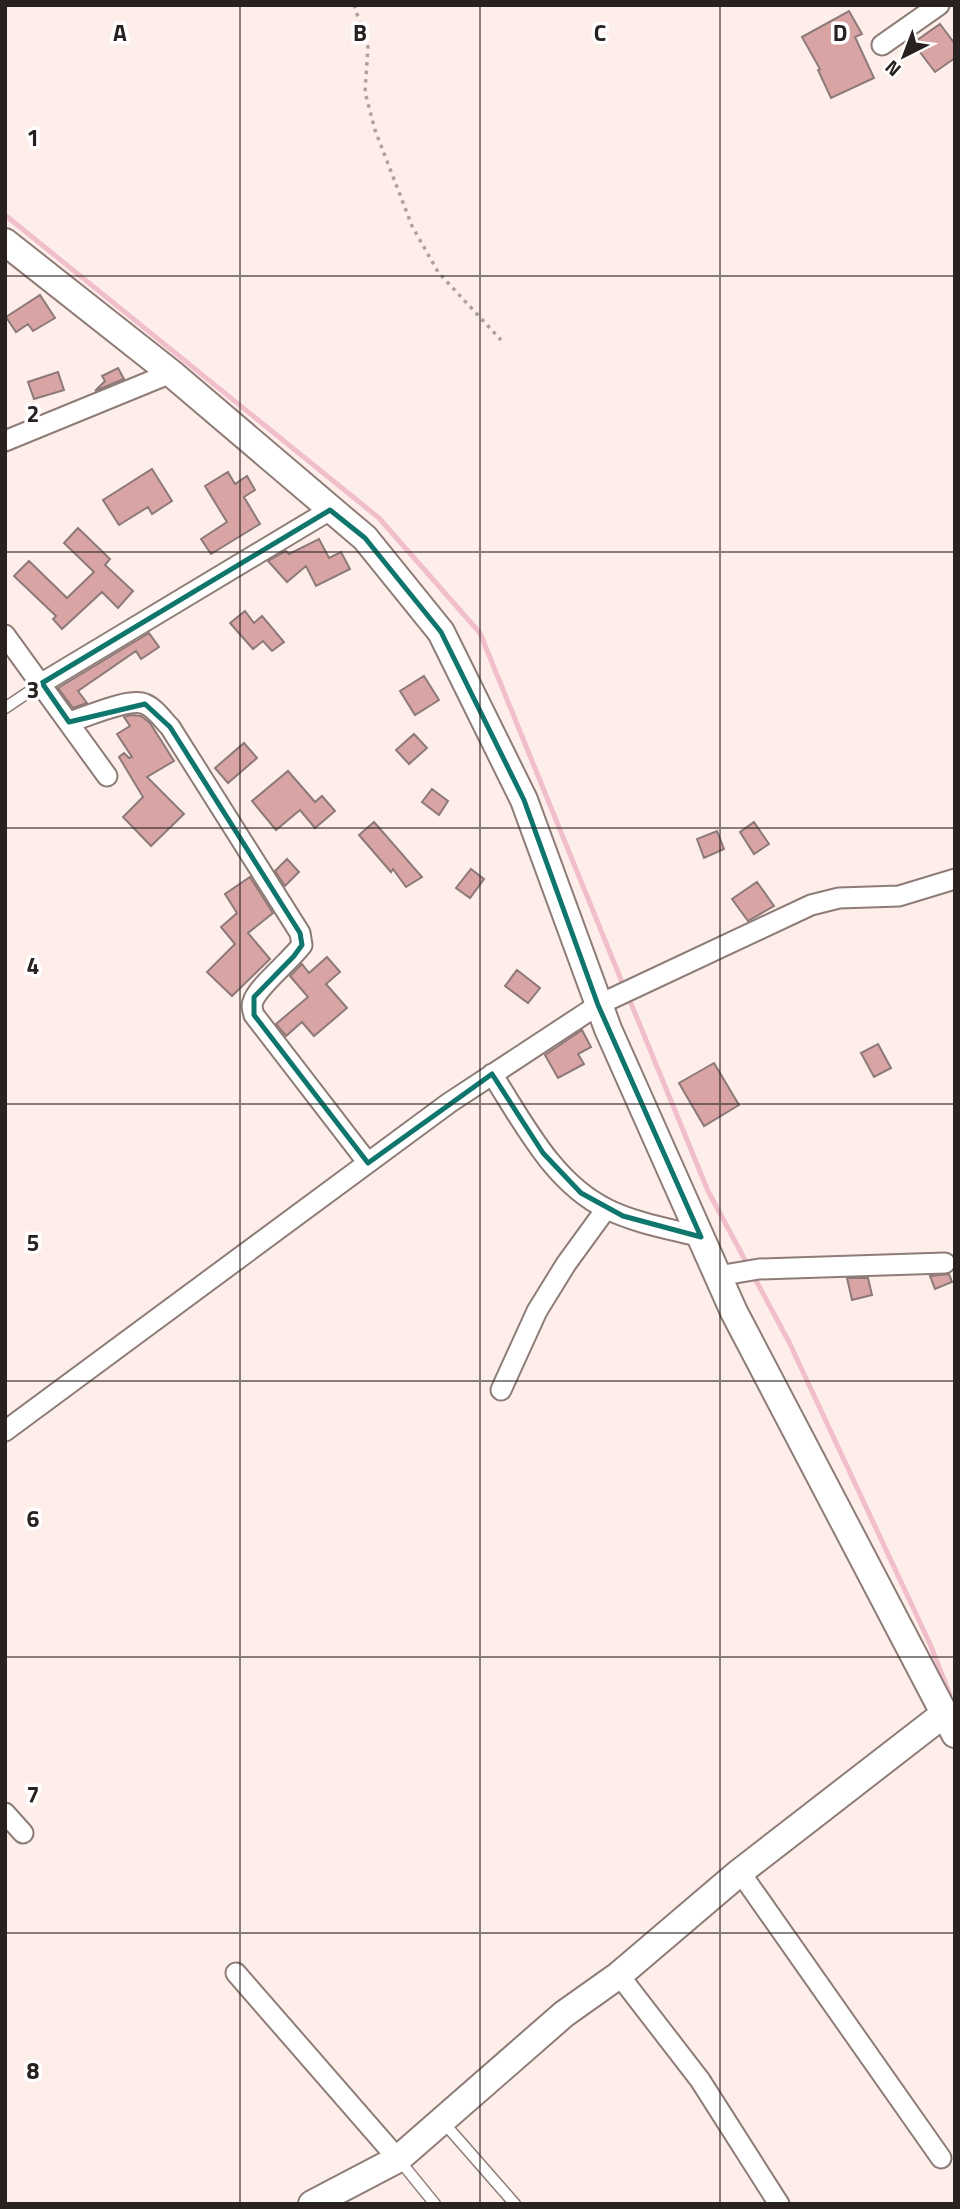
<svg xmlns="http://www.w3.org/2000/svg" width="960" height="2209" font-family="'Titillium Web',sans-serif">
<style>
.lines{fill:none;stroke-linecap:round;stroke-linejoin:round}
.stream{stroke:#f1becc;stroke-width:5}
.building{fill:#d9a5a4;stroke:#8d7979;stroke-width:2}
.lane-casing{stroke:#8e7c76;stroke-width:13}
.street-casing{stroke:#8e7c76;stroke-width:23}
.secondary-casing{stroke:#8e7c76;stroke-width:30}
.path{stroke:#ada19d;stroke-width:3.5;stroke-dasharray:3.5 5;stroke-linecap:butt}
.lane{stroke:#fff;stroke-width:10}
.street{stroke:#fff;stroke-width:19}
.secondary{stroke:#fff;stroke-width:26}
.marked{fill:none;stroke:#0f766e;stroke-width:5;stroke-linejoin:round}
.grid{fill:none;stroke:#28211f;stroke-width:2;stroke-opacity:0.55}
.grid-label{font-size:23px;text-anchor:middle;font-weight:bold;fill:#28211f;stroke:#fff;stroke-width:7;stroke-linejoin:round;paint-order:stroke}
</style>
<rect width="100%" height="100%" fill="#feeee9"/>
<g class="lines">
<path class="stream" d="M 5,215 L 379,518 L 480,633 L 624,987
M 628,996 L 708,1191 L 789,1342 L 930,1644 L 950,1695"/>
</g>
<path class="building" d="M 849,11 L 862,34 L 855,37 L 874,78 L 831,98 L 818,70 L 820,69 L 802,37 Z
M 940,24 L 955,44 L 955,58 L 935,72 L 913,43 Z
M 40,295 L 55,318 L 33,331 L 28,324 L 16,332 L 6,317 Z
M 118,368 L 124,379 L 95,391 L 105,381 L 102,376 Z
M 58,372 L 64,390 L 34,399 L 28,382 Z
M 152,469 L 172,501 L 152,514 L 148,507 L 119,525 L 103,500 Z
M 228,472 L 235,484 L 247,476 L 255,490 L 244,497 L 260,524 L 211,554 L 201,539 L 227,522 L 205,486 Z
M 78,528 L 110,559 L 105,565 L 133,591 L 118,608 L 102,592 L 62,629 L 53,619 L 56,616 L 14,576 L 29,561 L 67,598 L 94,572 L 64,543 Z
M 319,539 L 329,558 L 341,552 L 350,569 L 316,586 L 306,566 L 287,582 L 268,561 L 286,551 L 289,554 Z
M 245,611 L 254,623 L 262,616 L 284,642 L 272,651 L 263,641 L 253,649 L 230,623 Z
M 149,633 L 159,647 L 141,659 L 136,651 L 78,691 L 87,703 L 73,708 L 58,688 Z
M 424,676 L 439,700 L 415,715 L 400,691 Z
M 131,715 L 141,716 L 150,723 L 174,761 L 147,777 L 184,814 L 151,846 L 123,817 L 143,797 L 119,757 L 124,753 L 129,758 L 132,757 L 117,734 L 130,726 L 124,717 Z
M 414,734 L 427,748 L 409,764 L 396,750 Z
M 244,743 L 257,758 L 228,783 L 215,768 Z
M 288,771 L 315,802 L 322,796 L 335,811 L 315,828 L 300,810 L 276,830 L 252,801 Z
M 432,789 L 448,801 L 439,815 L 422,802 Z
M 374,822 L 422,877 L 406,887 L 393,869 L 391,872 L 359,835 Z
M 754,822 L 769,844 L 754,854 L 740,832 Z
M 717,831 L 724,849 L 704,858 L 697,839 Z
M 287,859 L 299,872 L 285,886 L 275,871 Z
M 471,869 L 484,879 L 470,898 L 456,888 Z
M 250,877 L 273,913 L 248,933 L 270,959 L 232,996 L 207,972 L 235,944 L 221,927 L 237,913 L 225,894 Z
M 757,882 L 774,906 L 748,921 L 732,899 Z
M 327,957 L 340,972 L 326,984 L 347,1008 L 314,1036 L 302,1022 L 286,1036 L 276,1024 L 308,997 L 290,976 L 302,964 L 309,973 Z
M 517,970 L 540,988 L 528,1003 L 505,986 Z
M 582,1030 L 591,1047 L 578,1054 L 584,1064 L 558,1078 L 545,1055 Z
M 878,1044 L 891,1068 L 874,1077 L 861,1053 Z
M 714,1063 L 739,1105 L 704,1126 L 679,1083 Z
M 949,1274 L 952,1282 L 935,1289 L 930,1276 Z
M 847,1278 L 868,1278 L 872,1295 L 852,1300 Z"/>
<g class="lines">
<g class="lane-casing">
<path id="lane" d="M 5,708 L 42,683
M 444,2123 L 515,2204
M 400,2161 L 435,2204"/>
</g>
<g class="street-casing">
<path id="street" d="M 882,45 L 939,5
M 5,441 L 171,373
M 5,635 L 107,776
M 42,683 L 330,510
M 69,722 C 87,717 129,697 145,704 C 155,708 163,720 170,727 L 300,933 L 302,945 C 290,961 261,984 254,999 C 251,1005 252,1009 254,1015 L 368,1163
M 492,1074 C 523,1122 553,1183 607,1209 C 635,1223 670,1229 701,1237
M 718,1276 L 759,1269 L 945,1263
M 501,1390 L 537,1311 L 566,1264 L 606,1209
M 5,1431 L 449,1103 L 598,1005 L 811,905 L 839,898 L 899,896 L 955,879
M 5,1813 L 23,1833
M 740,1872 L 941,2158
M 236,1973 L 398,2159
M 619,1975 L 700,2080 L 779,2204"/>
</g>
<g class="secondary-casing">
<path id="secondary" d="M 5,242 L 171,373 L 365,538 L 441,632 L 524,800 L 608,1029 L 734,1312 L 955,1734
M 312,2204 L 398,2159 L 564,2014 L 619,1975 L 740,1872 L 944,1714"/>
</g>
<path class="path" d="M 354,5 L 368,47 L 365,92 L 375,130 L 412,226 L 438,272 L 501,340"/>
<use href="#lane" class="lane"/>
<use href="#street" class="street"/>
<use href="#secondary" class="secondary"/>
</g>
<path class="marked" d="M 330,510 L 365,538 L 441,632 L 524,800 L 598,1005 L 701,1237 L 623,1216 L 581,1193 L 543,1153 L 492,1074 L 368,1163 L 254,1015 L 254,997 L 294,956 L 302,945 L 300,933 L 170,727 L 145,704 L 69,722 L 42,683 Z"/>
<path class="grid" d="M 240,5 L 240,2204M 480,5 L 480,2204M 720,5 L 720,2204M 5,276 L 955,276M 5,552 L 955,552M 5,828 L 955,828M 5,1104 L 955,1104M 5,1381 L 955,1381M 5,1657 L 955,1657M 5,1933 L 955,1933"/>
<g class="grid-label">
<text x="120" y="41">A</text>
<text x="360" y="41">B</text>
<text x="600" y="41">C</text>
<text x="840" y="41">D</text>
<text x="33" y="146">1</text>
<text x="33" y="422">2</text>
<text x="33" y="698">3</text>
<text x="33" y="974">4</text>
<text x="33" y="1251">5</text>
<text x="33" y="1527">6</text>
<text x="33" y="1803">7</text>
<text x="33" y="2079">8</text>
</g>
<rect width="960" height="2209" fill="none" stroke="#28211f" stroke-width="14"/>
<g transform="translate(904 56) rotate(222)" stroke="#ffffff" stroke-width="5" paint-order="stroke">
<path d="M0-5L12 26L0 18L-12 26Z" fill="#28211f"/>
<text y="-10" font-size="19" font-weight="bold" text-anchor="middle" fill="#28211f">N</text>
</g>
</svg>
